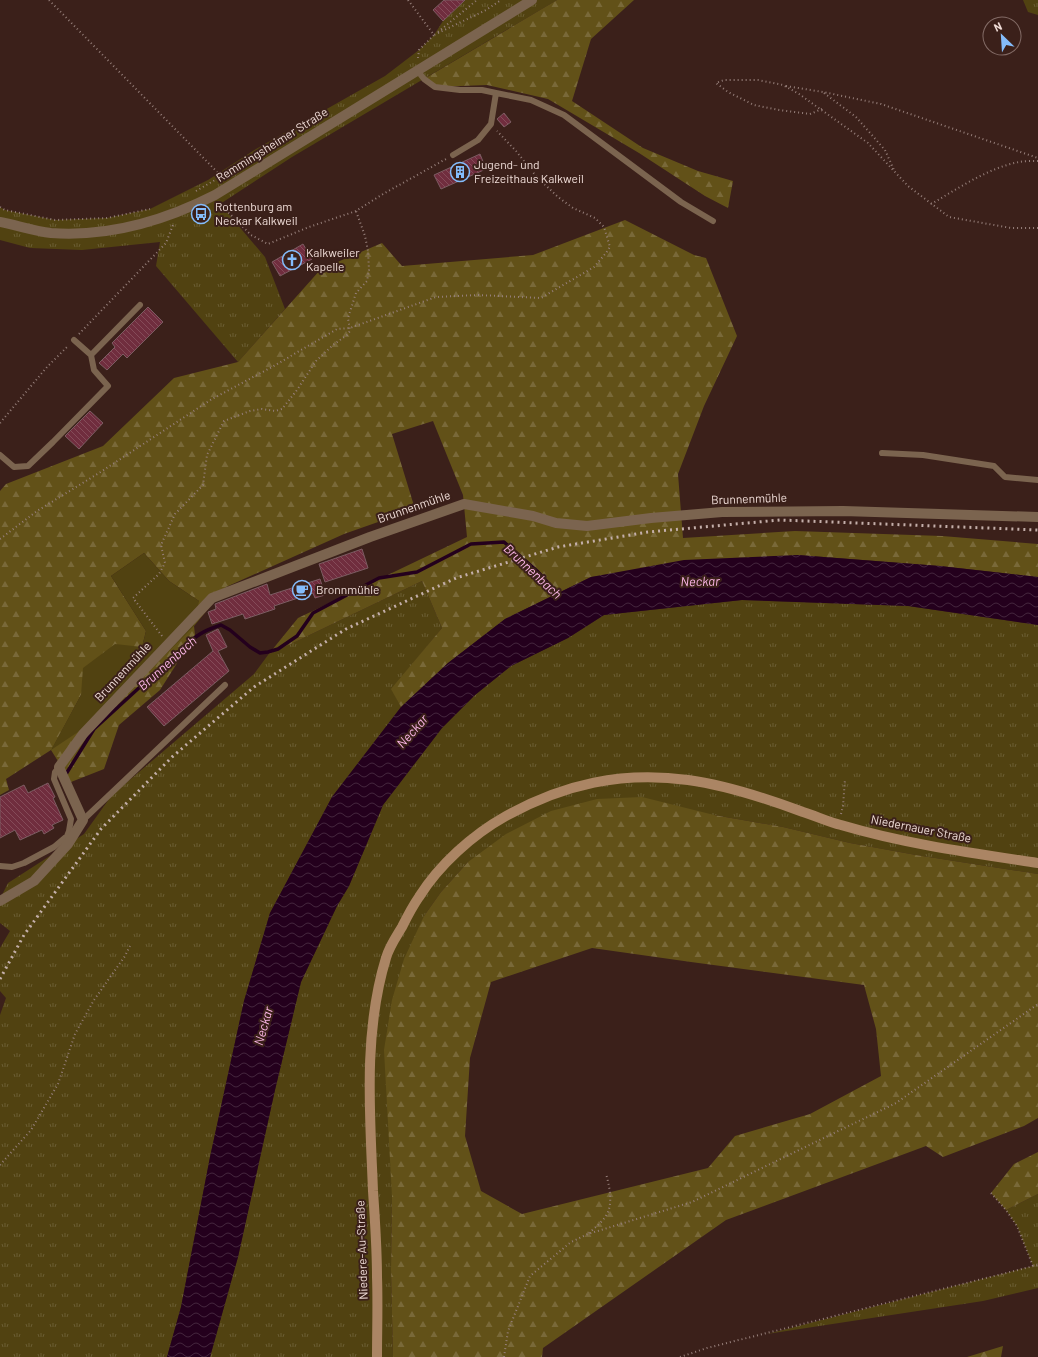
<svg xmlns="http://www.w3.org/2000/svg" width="1038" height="1357" font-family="Barlow,sans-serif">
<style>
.grass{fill:url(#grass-tufts)}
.forest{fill:url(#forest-firs);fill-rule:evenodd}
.garden{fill:#514211}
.water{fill:url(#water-waves)}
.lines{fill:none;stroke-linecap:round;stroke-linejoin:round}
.stream{stroke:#24001d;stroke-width:3.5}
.building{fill:url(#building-back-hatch);stroke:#7c5c62}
.path{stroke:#967f7a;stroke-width:2;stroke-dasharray:1 3;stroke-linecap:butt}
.service{stroke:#7b644f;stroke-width:6}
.minor{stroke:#7b644f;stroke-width:10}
.tertiary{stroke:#7b644f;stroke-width:10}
.secondary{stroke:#ab8564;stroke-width:10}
.rail{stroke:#c4afaa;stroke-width:3;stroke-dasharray:2 4;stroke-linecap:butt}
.labels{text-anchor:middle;stroke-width:4;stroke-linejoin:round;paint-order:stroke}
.street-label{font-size:12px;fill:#efdcd7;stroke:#3b201a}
.poi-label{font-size:12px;fill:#efdcd7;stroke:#3b201a;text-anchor:start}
.water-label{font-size:13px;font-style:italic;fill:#fbb5e6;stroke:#3b201a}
</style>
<defs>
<pattern id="grass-tufts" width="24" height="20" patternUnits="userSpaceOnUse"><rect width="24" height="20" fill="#514211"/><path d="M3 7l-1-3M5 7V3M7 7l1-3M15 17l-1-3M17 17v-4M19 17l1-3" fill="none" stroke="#6a5d33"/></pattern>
<pattern id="forest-firs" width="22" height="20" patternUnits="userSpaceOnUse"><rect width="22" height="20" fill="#625118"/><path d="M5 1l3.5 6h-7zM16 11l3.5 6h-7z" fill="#796939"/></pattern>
<pattern id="water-waves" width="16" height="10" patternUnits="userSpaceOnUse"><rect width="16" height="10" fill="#24001d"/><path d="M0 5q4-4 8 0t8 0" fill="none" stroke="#44253d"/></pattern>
<pattern id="building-back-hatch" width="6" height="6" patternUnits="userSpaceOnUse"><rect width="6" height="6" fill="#702d3e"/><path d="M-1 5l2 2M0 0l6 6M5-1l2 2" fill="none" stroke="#854b59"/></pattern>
</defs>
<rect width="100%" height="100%" fill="#3b201a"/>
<path class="grass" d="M 465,0 L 557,0 L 292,157 L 220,204 L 265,257 L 285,309 L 238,362 L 156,266 L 160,242 L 82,250 L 30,248 L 0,240 L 0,207 L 5,210 L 55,220 L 107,218 L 150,209 L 208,180 L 256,149 L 385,76 L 419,50 L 434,35 L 443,21 Z
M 1023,0 L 1038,0 L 1038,15 L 1028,12 Z
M 422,581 L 442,628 L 392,689 L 401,707 L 332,797 L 270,913 L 244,1001 L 210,1157 L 181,1307 L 167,1357 L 0,1357 L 0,1015 L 6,998 L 0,991 L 0,948 L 10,931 L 0,923 L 0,899 L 8,883 L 84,834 L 112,795 L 254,674 L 268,655 Z
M 742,600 L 908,606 L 1038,625 L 1038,874 L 916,855 L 850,843 L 783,827 L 714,815 L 468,862 L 441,892 L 424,916 L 392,1196 L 391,1269 L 393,1357 L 210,1357 L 238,1257 L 275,1090 L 301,982 L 337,906 L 349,886 L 383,805 L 442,728 L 475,695 L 511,666 L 568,638 L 604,615 Z
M 1038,1194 L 1038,1288 L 983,1301 L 767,1334 L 1033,1266 L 1017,1226 L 1006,1210 Z"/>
<path class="forest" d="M 557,0 L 634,0 L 591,39 L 572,101 L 643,148 L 698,171 L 733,181 L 728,208 L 705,196 L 639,153 L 548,99 L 487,85 L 435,87 L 424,79 Z
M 625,220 L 694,255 L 706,258 L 737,336 L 704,406 L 678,474 L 683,538 L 795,531 L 942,536 L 1038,544 L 1038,577 L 940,566 L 798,555 L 591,577 L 505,619 L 448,663 L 401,707 L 391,689 L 442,628 L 422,581 L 268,655 L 298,618 L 467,537 L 463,495 L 433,421 L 392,434 L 415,509 L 344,534 L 226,587 L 194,626 L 195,635 L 160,690 L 119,725 L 104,769 L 71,782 L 51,750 L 6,779 L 9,790 L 0,795 L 0,491 L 6,484 L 103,446 L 174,378 L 238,362 L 321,269 L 382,243 L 402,266 L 533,255 ZM 144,553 L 169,581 L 199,601 L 52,749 L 81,695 L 142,647 L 146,631 L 111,576 Z
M 642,797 L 714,815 L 783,827 L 850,843 L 916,855 L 1038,874 L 1038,1118 L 1024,1126 L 943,1157 L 926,1146 L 726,1220 L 543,1348 L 542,1357 L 393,1357 L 391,1269 L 392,1196 L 384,1050 L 392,1000 L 404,959 L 424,916 L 441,892 L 468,862 L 506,834 L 551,811 L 597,799 ZM 592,948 L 691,962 L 864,985 L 876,1029 L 881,1076 L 810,1114 L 735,1136 L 708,1168 L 522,1214 L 481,1191 L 465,1136 L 470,1058 L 491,982 Z
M 1038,1152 L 1038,1194 L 1006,1210 L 991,1193 L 1014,1164 Z
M 1003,1346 L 1001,1357 L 967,1357 Z"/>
<path class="garden" d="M 144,553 L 169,581 L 199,601 L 194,626 L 155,665 L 81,730 L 51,750 L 81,695 L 83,668 L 115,644 L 142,647 L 146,631 L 111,576 Z"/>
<path class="water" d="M 798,555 L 940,566 L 1038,577 L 1038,625 L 908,606 L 742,600 L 604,615 L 568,638 L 511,666 L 475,695 L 442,728 L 383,805 L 349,886 L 337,906 L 301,982 L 275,1090 L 238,1257 L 210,1357 L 167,1357 L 181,1307 L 210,1157 L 244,1001 L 270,913 L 332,797 L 401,707 L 448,663 L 505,619 L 591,577 L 684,560 Z"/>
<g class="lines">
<path class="stream" d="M 66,774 L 94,729 L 188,643 C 200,633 206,630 221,625 L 230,630 L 250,647 L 260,653 L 268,652 L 278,649 L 297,636 L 313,613 L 379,578 L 417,572 L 471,544 L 504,542 L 537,571 L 560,596"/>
</g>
<path class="building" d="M 444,0 L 465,0 L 443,21 L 433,10 Z
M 504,113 L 511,122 L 504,127 L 497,119 Z
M 480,154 L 486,169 L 441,189 L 434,175 Z
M 303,244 L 312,259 L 280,276 L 272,262 Z
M 148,307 L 163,322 L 127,358 L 123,354 L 107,370 L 99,363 L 115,347 L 112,343 Z
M 90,411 L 103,423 L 79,449 L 65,436 Z
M 362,549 L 368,568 L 325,582 L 319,564 Z
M 320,579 L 325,595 L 315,598 L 313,593 L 274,606 L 275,609 L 245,619 L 243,614 L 212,624 L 208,612 L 216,609 L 215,604 L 267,584 L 270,595 Z
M 218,629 L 227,647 L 218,651 L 229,671 L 164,726 L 147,707 L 213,651 L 206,635 Z
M 48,783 L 55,797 L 53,798 L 63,820 L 52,825 L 54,828 L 44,834 L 42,830 L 20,840 L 15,830 L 0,838 L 0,797 L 24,785 L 28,793 Z"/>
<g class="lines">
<path class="path" d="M 49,0 L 223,178
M 408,0 L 434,35 L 486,10 L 501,0
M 438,32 L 477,0
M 418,58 L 419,50 L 434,35
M 786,86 L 823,92 L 881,104 L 1038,158
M 824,93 L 856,117 L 885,150 L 894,170
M 822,109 L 810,114 L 779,110 L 754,105 L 728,92 L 716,83 L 724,80 L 758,80 L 783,85 L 799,94 L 868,143 L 908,186 L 949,217 L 1011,228 L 1038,228
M 196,191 L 222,176
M 220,204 L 251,235 L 268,244 L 309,227 L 356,211 L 383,194 L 446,159
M 931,204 C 959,188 988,168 1019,162 C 1025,161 1032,161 1038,161
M 0,207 L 5,210 L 55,220 L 107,218 L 150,209
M 79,334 L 166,243 L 173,225
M 0,423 L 47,367 L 68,346
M 0,539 L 37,511 L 99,473 L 212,399 L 272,367 L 337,329 L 350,328 L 436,297 L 478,295 L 541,298 L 594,267 L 606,253 L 610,247 L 604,227 L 595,218 L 573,208 L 558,197 L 536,176 L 516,151 L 497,131
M 162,636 L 133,598 L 159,574 L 165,563 L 161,545 L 175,514 L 203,485 L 207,455 L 224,421 L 250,411 L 262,409 L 275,411 L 282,409 L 297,390 L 316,361 L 333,345 L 347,335 L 350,331 L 348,318 L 356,293 L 367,281 L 369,270 L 368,251 L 365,236 L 356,211
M 841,814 L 843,806 L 845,779
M 0,1165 L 31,1130 L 58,1084 L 75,1034 L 94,1000 L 125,956 L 130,946
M 991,1193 L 1006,1210 L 1017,1226 L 1033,1266
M 589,1233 C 596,1227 607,1218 609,1209 C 612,1198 609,1184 606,1174
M 504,1357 L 508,1331 L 530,1276 L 571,1242 L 588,1234 L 692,1202 L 896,1103 L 1038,1004
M 680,1357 L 707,1348 L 1038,1265"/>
<path class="service" d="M 417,70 L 424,79 L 435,87 L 460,90 L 482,90 L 496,93 L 531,100 L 564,115 L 681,202 L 713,221
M 453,155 L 478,140 L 491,124 L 496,93
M 74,340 L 91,355 L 140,305
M 882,453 L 923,455 L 994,466 L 1005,477 L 1038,480
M 0,455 L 14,467 L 28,466 L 53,442 L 108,386 L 94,370 L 91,355
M 83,820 L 225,685
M 0,866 L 12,867 L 24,863 L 54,847 L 67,836 L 69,831 L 71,819 L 54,779 L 55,772 L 59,767"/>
<path class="minor" d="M 0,901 L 34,881 L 68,844 L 83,820 L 59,767 L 83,734 L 212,598 L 370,537 L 464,504 L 533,516 L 556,523 L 587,526 L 651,518 L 722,512 L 843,511 L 1038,517"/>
<path class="tertiary" d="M 0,222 C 16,225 34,231 51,233 C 107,237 164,221 215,195 L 532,0"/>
<path class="secondary" d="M 377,1357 C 377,1330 378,1304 377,1277 C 377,1248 375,1220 373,1191 C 370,1114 363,1033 386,958 C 389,947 396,937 402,927 C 407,917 412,907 419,897 C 439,865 472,835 506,816 C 564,784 622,771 688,780 C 725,785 768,799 803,812 C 816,816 828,822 841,825 C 905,844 972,853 1038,863"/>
<path class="rail" d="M 0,979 L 24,935 L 101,829 L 172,757 L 254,687 L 346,629 L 456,578 L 558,547 L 648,532 L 780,520 L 1038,530"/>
</g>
<defs>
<g id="building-ring" transform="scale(1)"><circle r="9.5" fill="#3b201a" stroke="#84bcfb" stroke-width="1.5"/><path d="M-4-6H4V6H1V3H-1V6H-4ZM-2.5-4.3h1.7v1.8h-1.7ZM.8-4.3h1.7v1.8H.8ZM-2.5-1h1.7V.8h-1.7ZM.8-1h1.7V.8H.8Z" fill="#84bcfb"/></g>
<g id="bus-ring" transform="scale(1)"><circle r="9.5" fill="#3b201a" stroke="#84bcfb" stroke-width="1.5"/><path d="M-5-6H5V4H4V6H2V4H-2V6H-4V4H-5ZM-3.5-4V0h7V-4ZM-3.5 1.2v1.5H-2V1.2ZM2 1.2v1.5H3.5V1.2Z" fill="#84bcfb"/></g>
<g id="church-ring" transform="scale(1)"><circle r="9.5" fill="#3b201a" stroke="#84bcfb" stroke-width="1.5"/><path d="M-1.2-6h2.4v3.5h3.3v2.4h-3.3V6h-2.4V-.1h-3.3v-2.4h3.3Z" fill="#84bcfb"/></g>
<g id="cafe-ring" transform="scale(1)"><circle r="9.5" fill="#3b201a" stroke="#84bcfb" stroke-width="1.5"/><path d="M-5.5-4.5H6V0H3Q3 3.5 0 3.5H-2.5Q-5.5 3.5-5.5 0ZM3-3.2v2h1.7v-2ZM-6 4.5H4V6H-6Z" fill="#84bcfb"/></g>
</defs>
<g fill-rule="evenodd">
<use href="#building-ring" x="460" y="172"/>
<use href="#bus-ring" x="201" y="214"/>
<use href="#church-ring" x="292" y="260"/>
<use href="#cafe-ring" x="302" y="590"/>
</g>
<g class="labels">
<g class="street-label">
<text transform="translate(272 145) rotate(-32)" y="4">Remmingsheimer Straße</text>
<text transform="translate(749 499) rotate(-2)" y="4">Brunnenmühle</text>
<text transform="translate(414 507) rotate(-19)" y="4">Brunnenmühle</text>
<text transform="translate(123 672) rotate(-47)" y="4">Brunnenmühle</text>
<text transform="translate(921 829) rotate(11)" y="4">Niedernauer Straße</text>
<text transform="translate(362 1250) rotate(-92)" y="4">Niedere-Au-Straße</text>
</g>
<g class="poi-label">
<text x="474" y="169">Jugend- und<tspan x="474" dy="14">Freizeithaus Kalkweil</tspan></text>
<text x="215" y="211">Rottenburg am<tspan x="215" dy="14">Neckar Kalkweil</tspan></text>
<text x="306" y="257">Kalkweiler<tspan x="306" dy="14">Kapelle</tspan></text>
<text x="316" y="594">Bronnmühle</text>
</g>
<g class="water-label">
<text transform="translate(533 571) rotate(43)" y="5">Brunnenbach</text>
<text transform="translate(700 581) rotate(-1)" y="5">Neckar</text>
<text transform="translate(167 663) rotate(-42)" y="5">Brunnenbach</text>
<text transform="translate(412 731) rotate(-48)" y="5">Neckar</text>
<text transform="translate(263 1026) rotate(-74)" y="5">Neckar</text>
</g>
</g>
<g transform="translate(1002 36) rotate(335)"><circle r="19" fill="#3b201a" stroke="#836b66"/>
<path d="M0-3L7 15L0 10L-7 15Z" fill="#84bcfb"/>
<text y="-6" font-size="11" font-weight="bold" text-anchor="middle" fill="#efdcd7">N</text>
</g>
</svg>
